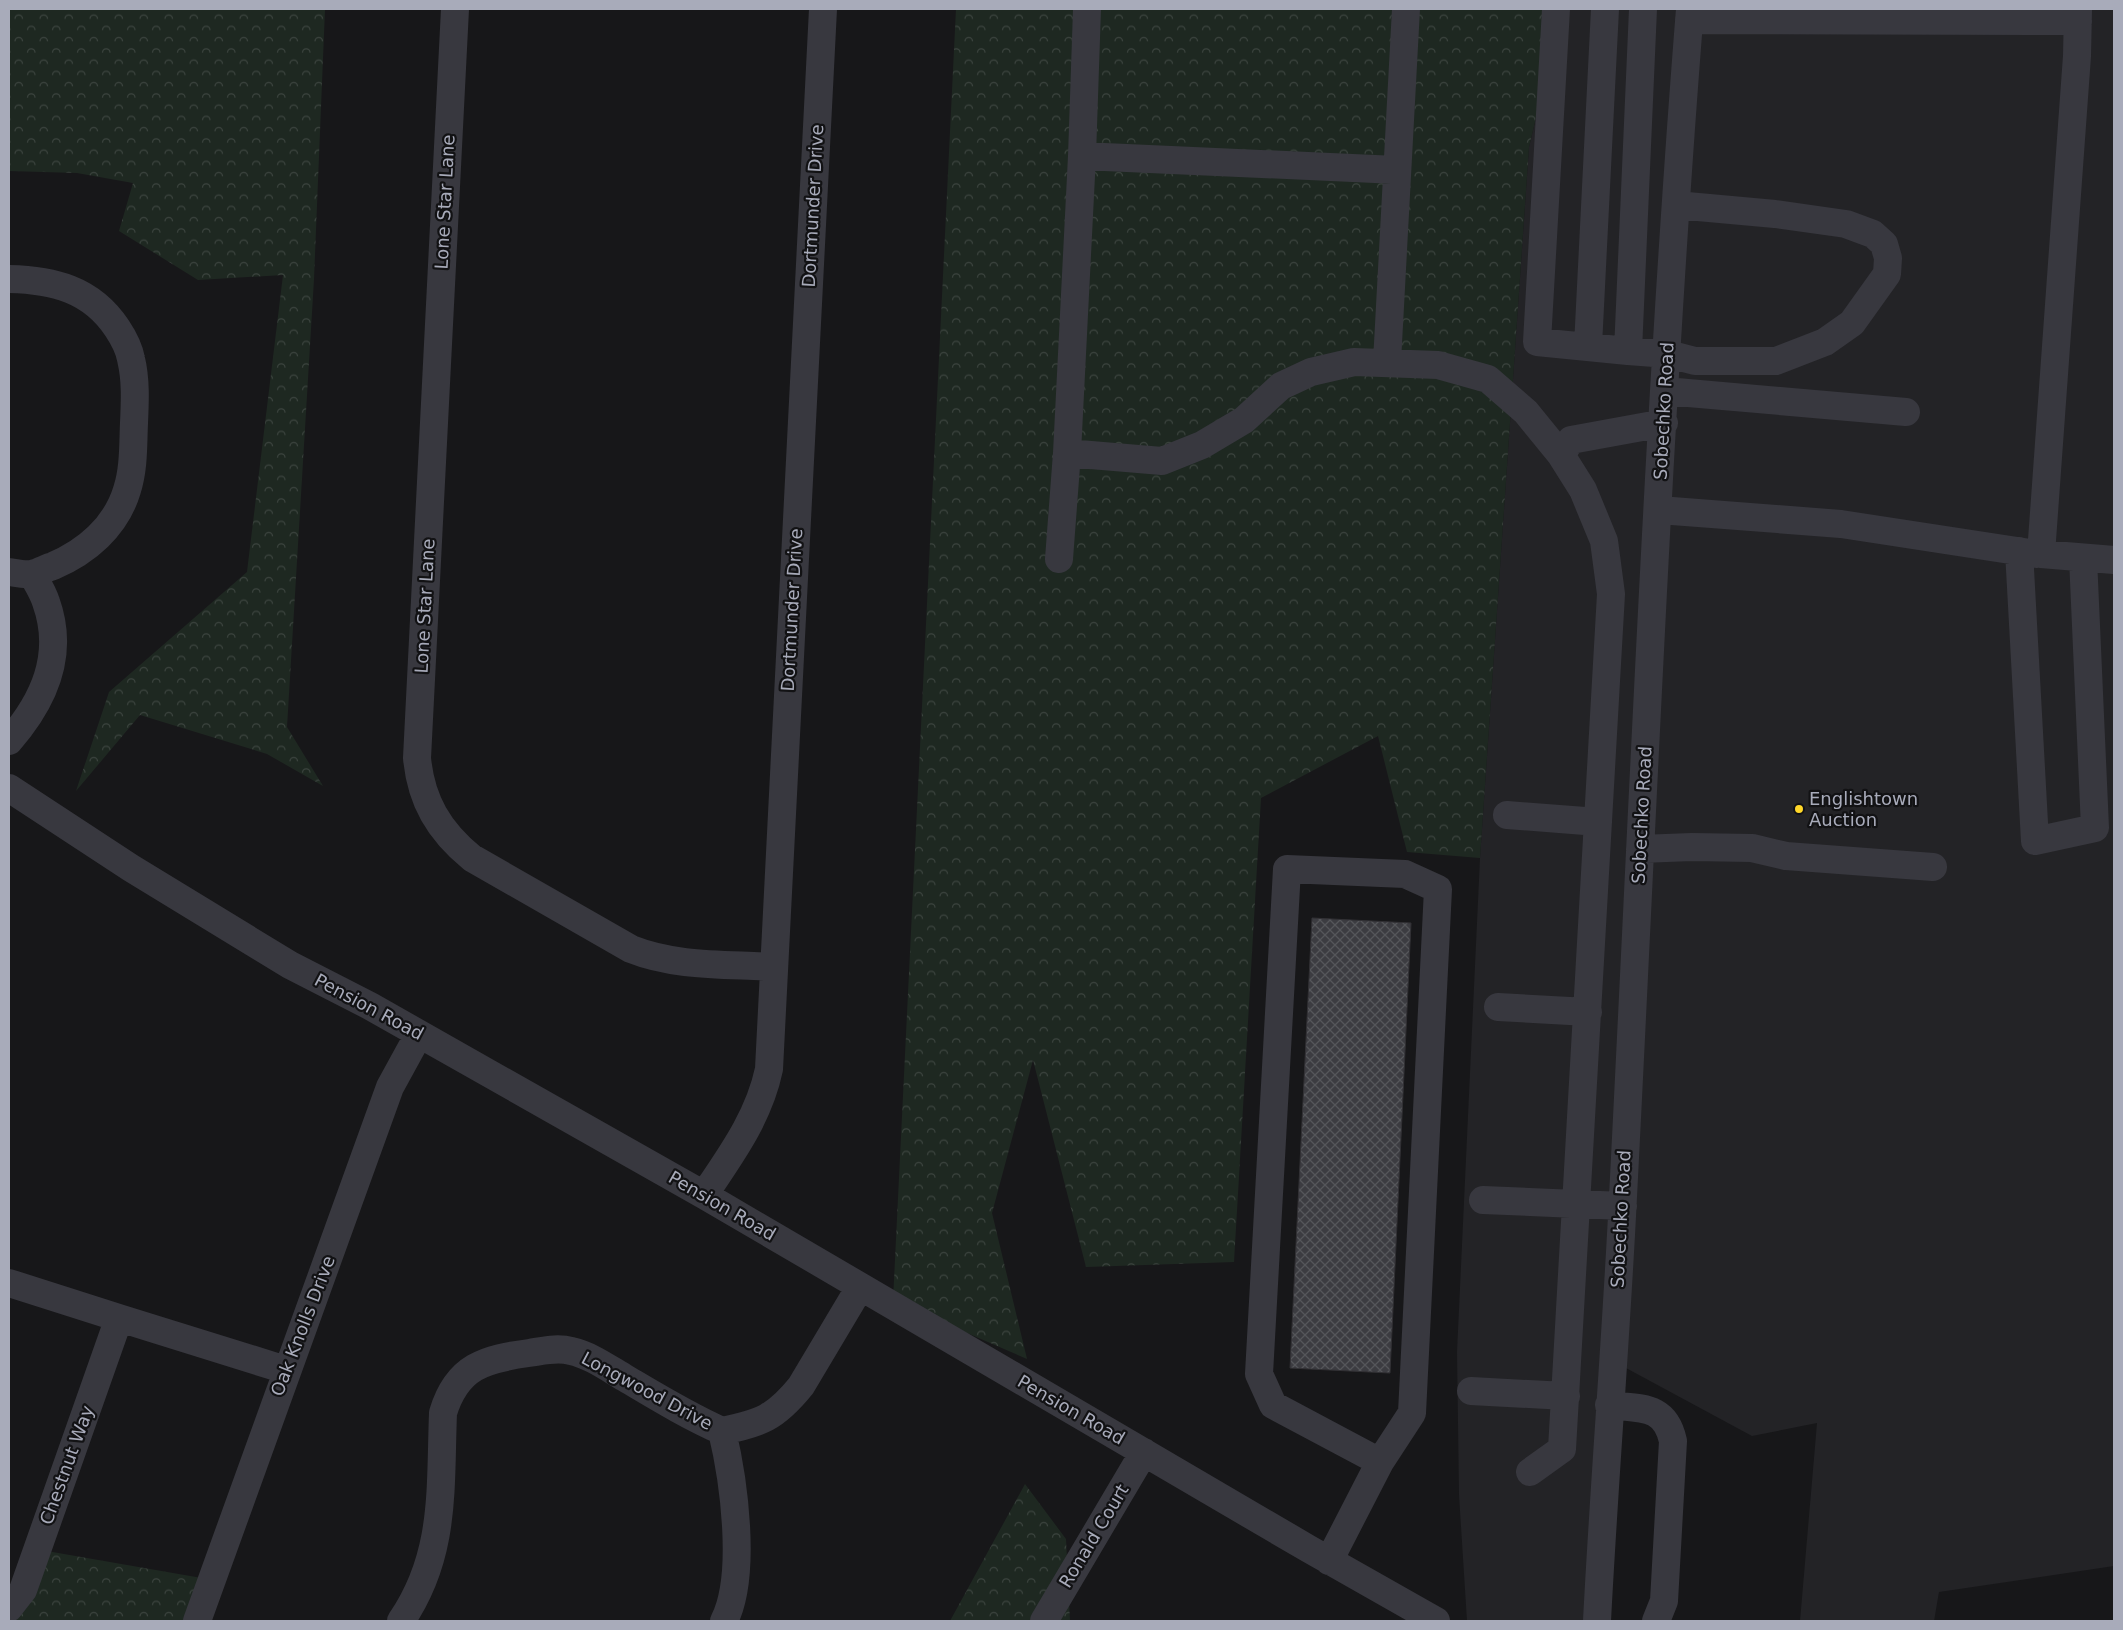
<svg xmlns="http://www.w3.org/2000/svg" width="2123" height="1630" font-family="'DejaVu Sans',sans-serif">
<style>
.built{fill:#232326}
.forest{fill:url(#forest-crowns)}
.building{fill:url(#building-cross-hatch);stroke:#323135}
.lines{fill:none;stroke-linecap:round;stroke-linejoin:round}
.minor{stroke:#38383f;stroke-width:28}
.poi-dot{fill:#ffd729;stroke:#121214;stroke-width:2}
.labels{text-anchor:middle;stroke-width:4.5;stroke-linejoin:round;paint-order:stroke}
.street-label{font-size:18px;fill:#a8abba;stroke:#121214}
.poi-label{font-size:18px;fill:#a8abba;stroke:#121214;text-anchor:start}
</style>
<defs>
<pattern id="forest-crowns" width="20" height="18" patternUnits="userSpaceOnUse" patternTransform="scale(1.25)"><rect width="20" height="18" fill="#1e2821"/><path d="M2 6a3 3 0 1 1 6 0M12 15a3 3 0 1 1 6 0" fill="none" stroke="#3c443f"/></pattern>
<pattern id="building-cross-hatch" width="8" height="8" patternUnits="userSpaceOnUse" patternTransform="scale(1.25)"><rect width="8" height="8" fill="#3c3c41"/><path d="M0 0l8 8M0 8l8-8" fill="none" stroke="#55565a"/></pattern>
</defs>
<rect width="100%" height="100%" fill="#171719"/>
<path class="built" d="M 1562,9 L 2114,9 L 2114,1566 L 1939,1592 L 1934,1621 L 1800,1621 L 1817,1423 L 1752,1436 L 1613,1361 L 1597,1621 L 1467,1621 L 1459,1495 L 1457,1352 L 1480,858 L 1529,147 Z"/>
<path class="forest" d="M 9,9 L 325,9 L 314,279 L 287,727 L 323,786 L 267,754 L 140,715 L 76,791 L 109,692 L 247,572 L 283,275 L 198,280 L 119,231 L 133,183 L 77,173 L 9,171 Z
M 956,9 L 1562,9 L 1529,147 L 1480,858 L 1407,852 L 1378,736 L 1261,798 L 1234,1262 L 1086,1267 L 1033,1060 L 992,1213 L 1027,1359 L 893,1301 Z
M 1025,1484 L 1066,1539 L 1070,1621 L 950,1621 Z
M 41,1550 L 213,1580 L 198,1621 L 9,1621 Z"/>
<path class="building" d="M 1312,918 L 1411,923 L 1390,1373 L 1290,1368 Z"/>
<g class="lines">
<path class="minor" d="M 455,9 L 417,758 C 421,801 439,831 472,858 L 631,949 C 676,967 726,964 774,967
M 1087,9 L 1082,156 L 1067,453 L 1162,461 L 1202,445 L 1244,420 L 1281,386 L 1311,372 L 1354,362 L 1438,365 L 1488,379 L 1526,412 L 1561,455
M 1556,9 L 1537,342 L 1628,351 L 1643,9
M 2078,9 L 2077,56 L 2041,554 L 2114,560
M 1689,20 L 2078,21
M 1082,156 L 1397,170
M 9,279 C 53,280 91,289 117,328 C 123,337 129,348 131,359 C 136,380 135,401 134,423 C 133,445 134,468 127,490 C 116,527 86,552 53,566 C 46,568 38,573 31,574 C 24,575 16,573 9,572
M 1588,346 L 1605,9
M 1628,351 L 1668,354 L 1695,361 L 1776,361 L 1825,342 L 1852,323 L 1887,274 L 1888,258 L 1884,244 L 1873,234 L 1846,224 L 1775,214 L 1676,205
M 1387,362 L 1406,9
M 1665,391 L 1906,412
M 1659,510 L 1841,524 L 2037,554
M 2019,551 L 2035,841 L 2095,828 L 2083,558
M 1059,559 L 1067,453
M 9,741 C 44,701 65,655 46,602 C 43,592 37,583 32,574
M 9,788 L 131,868 L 290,965 L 370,1006 L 704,1195 L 1309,1549 L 1436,1621
M 1507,815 L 1598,822
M 1640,849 L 1692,847 L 1752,848 L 1786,856 L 1933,867
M 1498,1007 L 1588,1012
M 704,1195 C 731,1155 759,1117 769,1069 L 823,9
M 1483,1200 L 1623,1206
M 9,1283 L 119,1318 L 23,1590 L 9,1608
M 119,1318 L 286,1370
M 1471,1391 L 1566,1396
M 1609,1405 C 1640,1409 1665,1404 1673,1441 L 1664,1601 L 1656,1621
M 722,1431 C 761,1423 775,1418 801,1386 L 860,1287
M 1530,1472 L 1562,1449 L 1611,594 L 1604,541 L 1583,490 L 1561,455 L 1571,440 L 1664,423
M 1329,1561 L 1380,1462 L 1412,1413 L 1438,889 L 1405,874 L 1287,869 L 1259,1374 L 1273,1405 L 1380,1462
M 197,1621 L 390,1087 L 419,1034
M 401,1621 C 446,1555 440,1490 443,1413 C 457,1366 485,1359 529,1353 C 543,1351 557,1347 571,1351 C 590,1355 608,1368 625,1378 C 657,1397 688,1416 722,1431 C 734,1481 747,1576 724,1621
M 1044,1621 L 1144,1452
M 1597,1621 C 1604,1486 1615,1351 1622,1216 C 1643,814 1658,411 1690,9"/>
</g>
<circle class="poi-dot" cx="1799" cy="809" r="5"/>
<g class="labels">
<g class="street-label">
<text transform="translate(445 202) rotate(-87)" y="6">Lone Star Lane</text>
<text transform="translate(813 206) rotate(-87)" y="6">Dortmunder Drive</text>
<text transform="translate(1664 411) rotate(-87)" y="6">Sobechko Road</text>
<text transform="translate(425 606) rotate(-87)" y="6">Lone Star Lane</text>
<text transform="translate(792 610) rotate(-87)" y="6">Dortmunder Drive</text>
<text transform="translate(1642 815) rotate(-87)" y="6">Sobechko Road</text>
<text transform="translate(369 1007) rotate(28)" y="6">Pension Road</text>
<text transform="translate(722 1206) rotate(30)" y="6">Pension Road</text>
<text transform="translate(1621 1219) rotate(-87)" y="6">Sobechko Road</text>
<text transform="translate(303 1326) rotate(-69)" y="6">Oak Knolls Drive</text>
<text transform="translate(647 1391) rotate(28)" y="6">Longwood Drive</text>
<text transform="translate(1071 1410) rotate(30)" y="6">Pension Road</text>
<text transform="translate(67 1465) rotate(-70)" y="6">Chestnut Way</text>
<text transform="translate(1094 1536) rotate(-59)" y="6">Ronald Court</text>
</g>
<g class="poi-label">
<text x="1809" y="805">Englishtown<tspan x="1809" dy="21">Auction</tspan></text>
</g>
</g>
<rect width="2123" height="1630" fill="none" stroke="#a8abba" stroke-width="20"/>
</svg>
